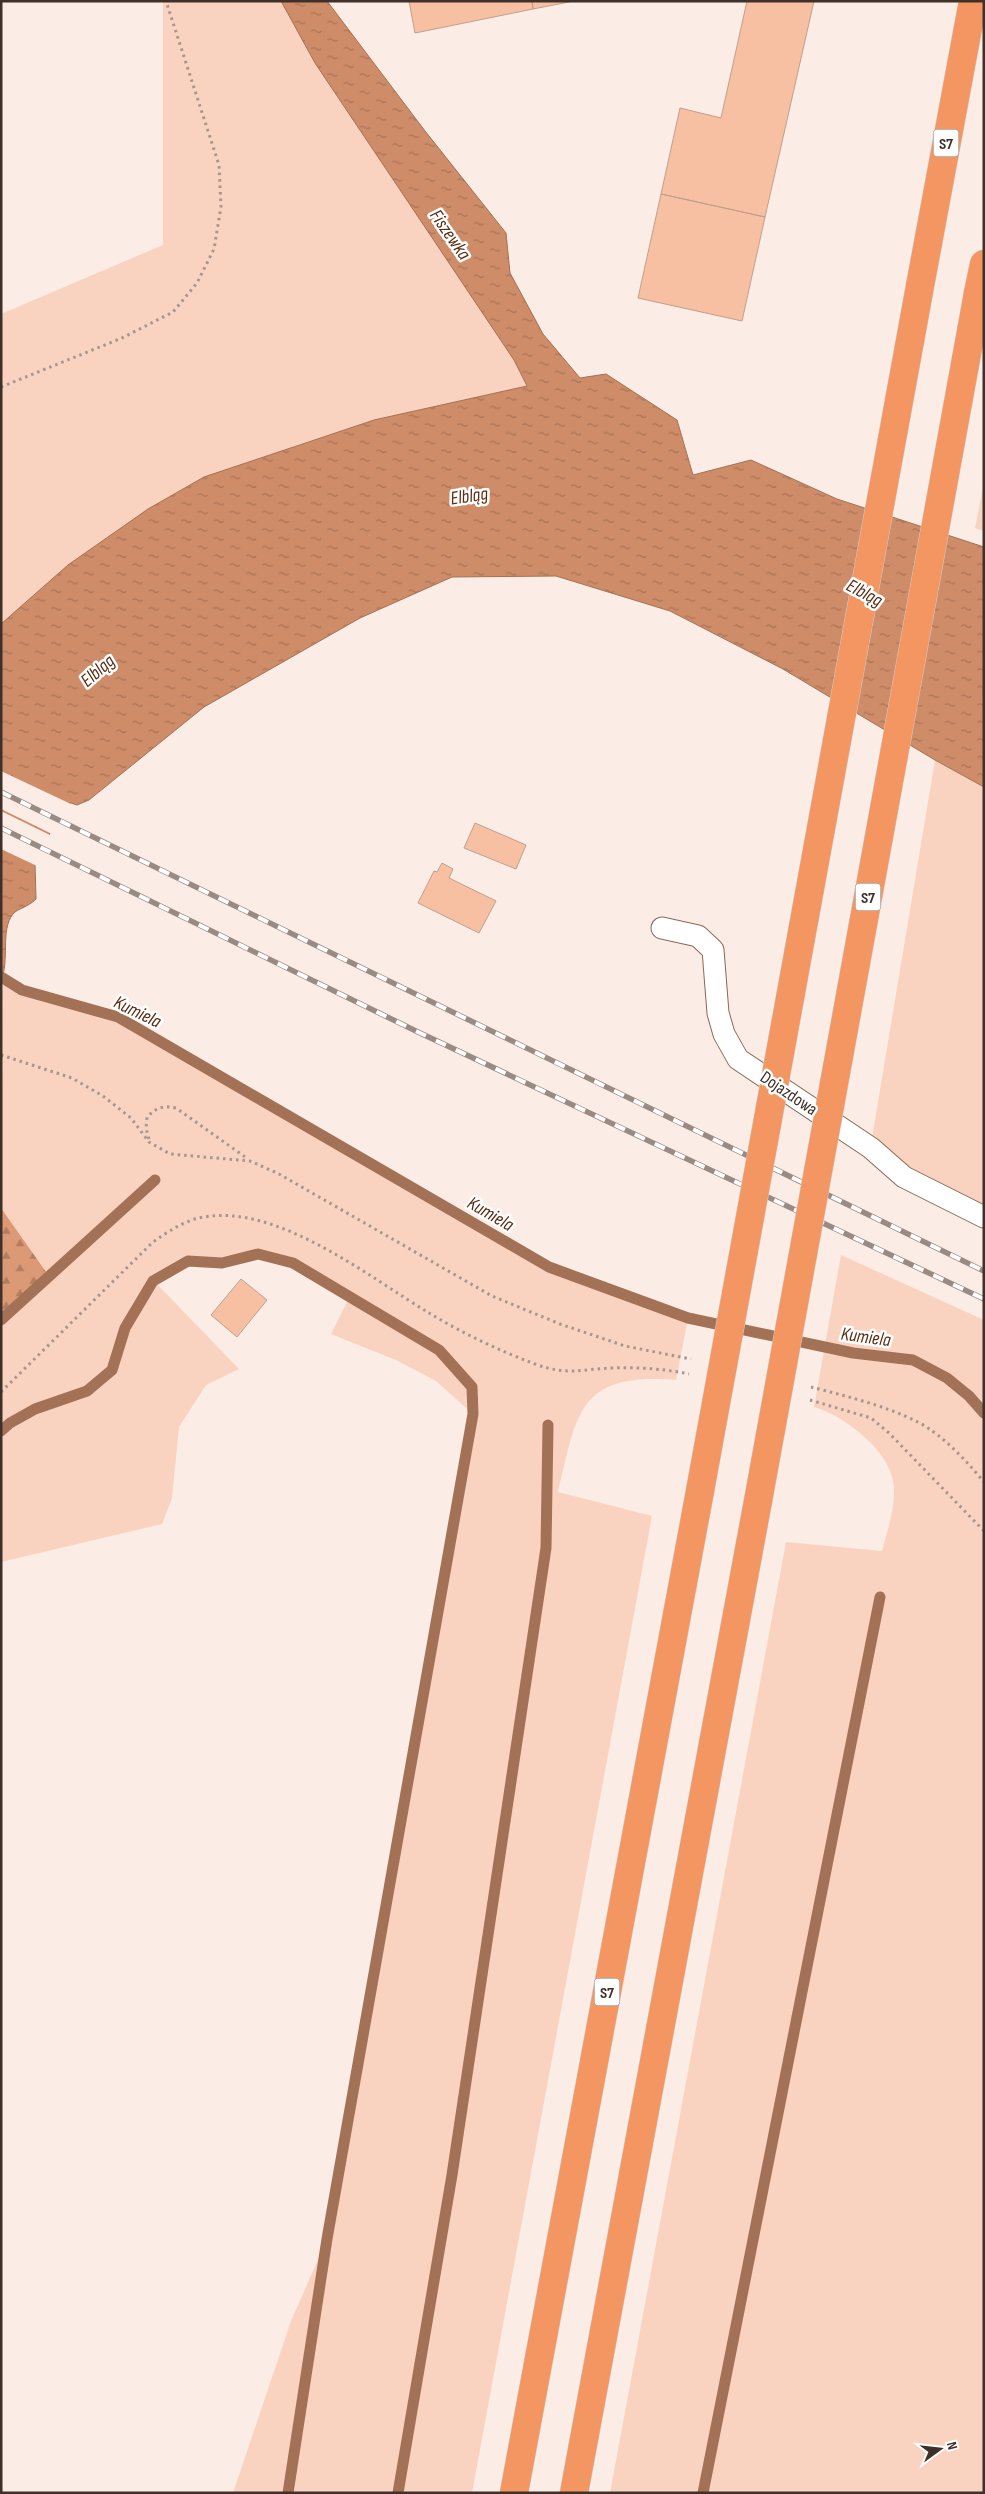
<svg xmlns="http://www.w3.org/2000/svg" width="985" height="2494" font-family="'Sofia Sans Condensed',sans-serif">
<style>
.green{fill:#fad3c0}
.forest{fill:url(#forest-firs)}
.water{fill:url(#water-ripples);stroke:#a37156}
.pier{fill:#fbece5}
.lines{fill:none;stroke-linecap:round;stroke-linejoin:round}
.stream{stroke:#a37156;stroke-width:11}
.building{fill:#f8c0a2;stroke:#c19f8d}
.lane-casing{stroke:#896a59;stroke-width:23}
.highway-casing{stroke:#d1cecc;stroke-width:29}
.path{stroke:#a5968f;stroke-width:3;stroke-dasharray:2.5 4;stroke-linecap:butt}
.lane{stroke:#fff;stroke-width:21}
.highway{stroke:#f39662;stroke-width:28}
.rail-casing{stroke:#998b84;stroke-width:5.5}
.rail{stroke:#fff;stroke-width:4;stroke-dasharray:11;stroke-linecap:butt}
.highway-bridge-casing{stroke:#d1cecc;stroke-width:29;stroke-linecap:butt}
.highway-bridge{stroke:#f39662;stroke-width:28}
.labels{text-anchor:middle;stroke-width:5;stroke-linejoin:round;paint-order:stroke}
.shield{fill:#fff;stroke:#796f6a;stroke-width:1}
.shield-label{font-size:16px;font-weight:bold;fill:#3f312a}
.street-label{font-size:18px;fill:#3f312a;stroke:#fff}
.water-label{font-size:19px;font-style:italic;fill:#5c2f15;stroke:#fff}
</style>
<defs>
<pattern id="forest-firs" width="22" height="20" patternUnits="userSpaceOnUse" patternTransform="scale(1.25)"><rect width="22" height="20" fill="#dc9975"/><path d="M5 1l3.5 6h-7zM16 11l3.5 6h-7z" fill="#b47d60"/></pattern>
<pattern id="water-ripples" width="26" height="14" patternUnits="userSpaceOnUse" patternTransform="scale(1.25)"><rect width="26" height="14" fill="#ce8c69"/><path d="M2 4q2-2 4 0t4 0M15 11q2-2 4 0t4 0" fill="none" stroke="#a97357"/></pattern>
</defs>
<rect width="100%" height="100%" fill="#fbece5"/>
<path class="green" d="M 163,1 L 281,1 L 315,63 L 514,360 L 527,387 L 374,420 L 294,446 L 1,624 L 1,314 L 163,245 Z
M 984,483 L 984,531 L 975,528 Z
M 935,760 L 984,787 L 984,1209 L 938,1187 L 871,1144 Z
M 3,978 L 22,990 L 118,1017 L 549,1267 L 688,1318 L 676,1380 C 578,1372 577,1413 558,1492 L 652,1516 L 472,2493 L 233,2493 L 291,2321 L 327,2239 L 473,1414 L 436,1381 L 396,1360 L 331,1334 L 349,1298 L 293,1263 L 258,1254 L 222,1263 L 188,1261 L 154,1281 L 239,1369 L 206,1385 L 179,1427 L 172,1498 L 162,1524 L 1,1562 L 1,1321 L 49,1276 L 1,1208 Z
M 841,1255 L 984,1320 L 984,2493 L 610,2493 L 786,1542 L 882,1551 C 887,1532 895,1509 894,1489 C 894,1453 845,1416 814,1407 Z"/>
<path class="forest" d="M 1,1208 L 49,1276 L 1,1321 Z"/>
<path class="water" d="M 281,1 L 327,1 L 425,131 L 506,233 L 510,273 L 543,334 L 580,378 L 606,374 L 677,420 L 693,475 L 751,460 L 837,499 L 984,547 L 984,787 L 935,760 L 783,669 L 670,611 L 556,576 L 452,577 L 360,618 L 204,707 L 89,800 L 77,805 L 71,803 L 64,805 L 35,863 L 36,899 C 27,908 18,908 13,914 C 0,930 10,961 1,980 L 1,624 L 68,565 L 148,509 L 204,477 L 374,420 L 527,386 L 514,360 L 315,63 Z"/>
<path class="pier" d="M 1,771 L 73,805 L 66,807 L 52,834 L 1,809 Z
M 1,811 L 52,836 L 37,866 L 1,849 Z"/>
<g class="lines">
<path class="stream" d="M 1,977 L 22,990 L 118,1017 L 549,1267 L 688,1318 L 853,1353 L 913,1360 L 947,1378 L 969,1396 L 984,1413
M 1,1320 L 155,1180
M 1,1431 L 10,1423 L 35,1409 L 87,1391 L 112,1370 L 125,1328 L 153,1281 L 188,1261 L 222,1263 L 258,1254 L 293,1263 L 439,1350 L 472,1387 L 473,1414 L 327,2239 L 288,2493
M 398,2493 L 452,2175 L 546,1548 L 548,1425
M 703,2493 L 880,1597"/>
</g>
<path class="building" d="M 409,1 L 532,1 L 533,9 L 415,33 Z
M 532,1 L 574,1 L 533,9 Z
M 747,1 L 814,1 L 765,217 L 661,194 L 680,108 L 721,118 Z
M 661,194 L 765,217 L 742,321 L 638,298 Z
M 475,823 L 526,845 L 516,869 L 464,848 Z
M 442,863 L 453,869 L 449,878 L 496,901 L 479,933 L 418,903 L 434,871 L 437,872 Z
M 241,1279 L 267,1300 L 237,1337 L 211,1315 Z"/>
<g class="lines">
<g class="lane-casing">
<path id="lane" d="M 662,928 L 698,936 L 713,950 L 718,1013 L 724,1034 L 738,1059 L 871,1148 L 904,1177 L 984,1217"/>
</g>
<g class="highway-casing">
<path id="highway" d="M 920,286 L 973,1
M 978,293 L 984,264
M 514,2493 L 700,1491
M 574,2493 L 758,1501"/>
</g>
<path class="path" d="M 1,387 L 122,338 L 173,312 L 197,283 L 214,249 L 221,207 L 219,165 L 166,1
M 1,1055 L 72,1078 L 103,1096 L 131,1118 L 149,1142 L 170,1154 L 250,1161 L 279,1174 L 492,1296 L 560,1324 L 625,1346 L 691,1359
M 149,1139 L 146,1128 L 147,1117 C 156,1108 163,1105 176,1108 L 248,1159
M 811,1387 C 846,1396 903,1410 931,1430 C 952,1445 968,1463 984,1482
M 1,1392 L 153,1242 C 169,1231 185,1220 204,1217 C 278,1204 369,1277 429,1313 C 462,1333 500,1351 535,1364 C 567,1376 582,1369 613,1368 C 638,1367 665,1369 689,1374
M 810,1400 L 871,1418 L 889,1433 L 984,1531"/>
<use href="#lane" class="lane"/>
<use href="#highway" class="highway"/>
<g class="rail-casing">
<path id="rail" d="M 1,792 L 984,1271
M 1,828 L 418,1032 L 984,1299"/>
</g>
<use href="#rail" class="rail"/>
<g class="highway-bridge-casing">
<path id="highway-bridge" d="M 700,1491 L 920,286
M 758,1501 L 978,293"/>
</g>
<use href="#highway-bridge" class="highway-bridge"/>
</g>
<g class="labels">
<g class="shield">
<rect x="933.5" y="129.5" width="25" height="27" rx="4"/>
<rect x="855.5" y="883.5" width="25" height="27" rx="4"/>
<rect x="594.5" y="1978.5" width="25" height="27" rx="4"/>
</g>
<g class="shield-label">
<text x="946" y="149">S7</text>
<text x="868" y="903">S7</text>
<text x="607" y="1998">S7</text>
</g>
<g class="street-label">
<text transform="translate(789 1093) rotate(34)" y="6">Dojazdowa</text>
</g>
<g class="water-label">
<text transform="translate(451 234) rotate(55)" y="7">Fiszewka</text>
<text transform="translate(469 495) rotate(-8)" y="7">Elbląg</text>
<text transform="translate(865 592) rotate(28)" y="7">Elbląg</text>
<text transform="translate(97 670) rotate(-41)" y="7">Elbląg</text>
<text transform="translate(138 1011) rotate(26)" y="7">Kumiela</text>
<text transform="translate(491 1213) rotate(30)" y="7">Kumiela</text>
<text transform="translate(866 1336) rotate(8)" y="7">Kumiela</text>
</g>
</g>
<rect width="985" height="2494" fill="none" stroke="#3f312a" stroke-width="5"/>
<g transform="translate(940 2449) rotate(75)" stroke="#ffffff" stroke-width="4" paint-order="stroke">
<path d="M0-4L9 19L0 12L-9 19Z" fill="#3f312a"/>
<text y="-8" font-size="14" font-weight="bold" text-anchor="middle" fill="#3f312a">N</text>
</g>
</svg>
